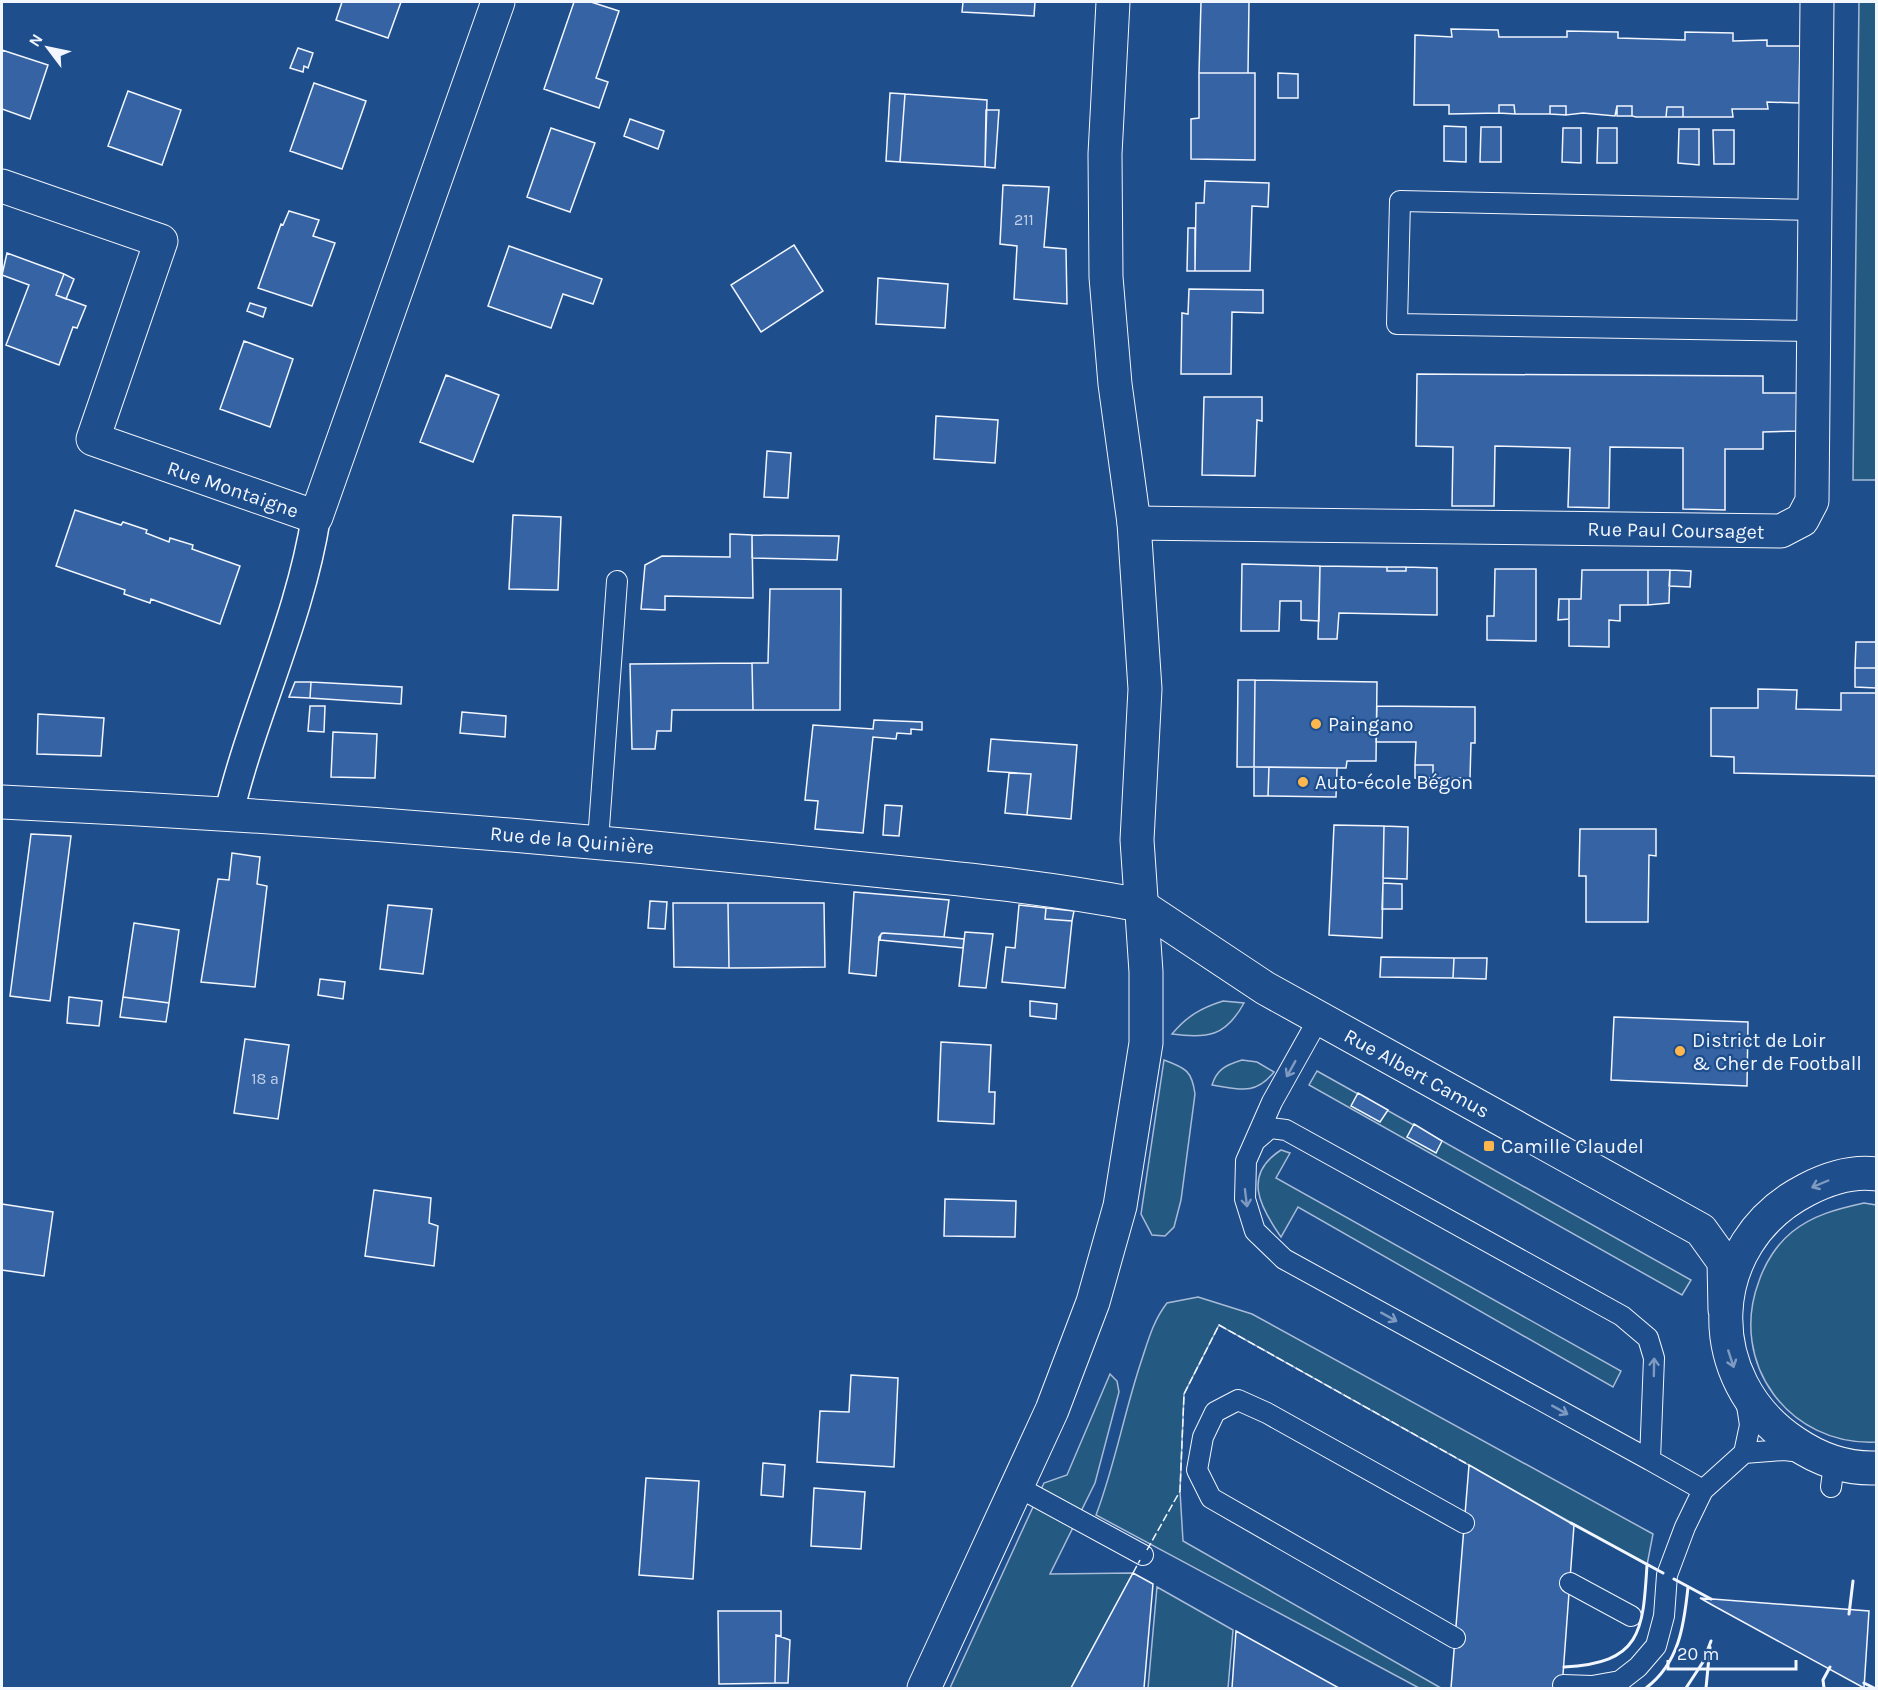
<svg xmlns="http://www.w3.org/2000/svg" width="1878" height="1690" font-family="Karla,sans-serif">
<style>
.green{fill:#245a82;stroke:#a8bbd7;stroke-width:1.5}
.building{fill:#3563a3;stroke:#f2f6ff;stroke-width:1.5}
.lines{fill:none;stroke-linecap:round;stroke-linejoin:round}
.service-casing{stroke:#f2f6ff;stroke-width:22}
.pedestrian-casing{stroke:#f2f6ff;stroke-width:31}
.minor-casing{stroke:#f2f6ff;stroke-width:35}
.tertiary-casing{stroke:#f2f6ff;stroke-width:35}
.service{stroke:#1f4e8c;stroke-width:20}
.pedestrian{stroke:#1f4e8c;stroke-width:28}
.minor{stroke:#1f4e8c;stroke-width:33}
.tertiary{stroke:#1f4e8c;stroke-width:33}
.fence{stroke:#f2f6ff;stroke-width:1.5;stroke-dasharray:8 3;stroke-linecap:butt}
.wall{stroke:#f2f6ff;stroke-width:3}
.oneway{stroke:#7e9ac0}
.poi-dot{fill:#ffb74d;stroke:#1f4e8c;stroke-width:2}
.labels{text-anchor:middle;stroke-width:4.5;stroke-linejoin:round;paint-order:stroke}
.number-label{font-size:16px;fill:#c3d1e8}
.street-label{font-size:20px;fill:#f2f6ff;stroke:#1f4e8c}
.poi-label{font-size:20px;fill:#f2f6ff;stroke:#1f4e8c;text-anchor:start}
</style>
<rect width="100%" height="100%" fill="#1f4e8c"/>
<path class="green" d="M 1859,2 L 1876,2 L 1876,480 L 1853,480 Z
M 1223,1001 L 1244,1003 C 1226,1036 1208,1039 1172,1034 C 1187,1016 1201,1008 1223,1001 Z
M 1164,1060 C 1186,1068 1192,1071 1195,1094 L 1181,1200 L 1174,1227 L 1165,1236 L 1152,1235 L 1141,1214 Z
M 1242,1060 L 1257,1062 L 1274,1072 C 1255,1096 1239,1089 1212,1085 C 1217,1069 1226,1065 1242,1060 Z
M 1317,1071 L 1691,1280 L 1682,1295 L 1309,1085 Z
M 1281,1150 L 1290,1153 L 1276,1178 L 1621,1371 L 1613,1387 L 1298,1207 L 1281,1237 C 1260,1207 1242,1175 1281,1150 Z
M 1864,1203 L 1876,1205 L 1876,1442 C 1789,1446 1728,1363 1759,1281 C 1765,1263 1777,1244 1792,1232 C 1813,1215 1837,1209 1864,1203 Z
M 1198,1297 L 1252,1314 L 1653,1534 L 1647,1565 L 1219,1325 L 1184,1394 L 1180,1491 L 1183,1541 L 1441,1688 L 1419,1688 L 1096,1515 C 1115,1465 1124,1413 1141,1362 C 1148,1341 1153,1321 1167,1303 Z
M 1110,1374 L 1117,1381 L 1119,1392 L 1095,1483 L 1050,1574 L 1133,1573 L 1071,1688 L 950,1688 L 1044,1483 L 1067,1475 Z
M 1157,1587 L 1233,1630 L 1228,1688 L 1148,1688 Z"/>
<path class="building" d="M 342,2 L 401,2 L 388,38 L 336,20 Z
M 574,2 L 591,2 L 619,11 L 596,78 L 608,82 L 599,108 L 544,89 Z
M 963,2 L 1035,2 L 1034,16 L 962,12 Z
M 1201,2 L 1249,2 L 1248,73 L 1199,73 Z
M 1451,29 L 1498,30 L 1499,37 L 1567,37 L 1567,31 L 1618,32 L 1618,38 L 1685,40 L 1685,32 L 1733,33 L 1733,41 L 1767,40 L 1767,46 L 1800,46 L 1799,103 L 1767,102 L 1768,109 L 1732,109 L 1733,117 L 1683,117 L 1683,107 L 1667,107 L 1666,117 L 1636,117 L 1632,116 L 1632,106 L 1617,106 L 1615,116 L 1583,113 L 1566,115 L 1566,106 L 1550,106 L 1550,114 L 1515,114 L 1514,105 L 1499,105 L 1499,113 L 1449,114 L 1449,105 L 1414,105 L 1415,35 L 1452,37 Z
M 298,48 L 313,53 L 308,68 L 304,66 L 303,72 L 290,68 Z
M 2,50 L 48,65 L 30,119 L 2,109 Z
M 1199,73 L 1255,73 L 1255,160 L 1191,159 L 1191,119 L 1199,118 Z
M 1278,73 L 1298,74 L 1298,98 L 1278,98 Z
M 314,83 L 366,101 L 342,169 L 290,151 Z
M 128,91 L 181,110 L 162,165 L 108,146 Z
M 890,93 L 905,94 L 900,162 L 886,161 Z
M 905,94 L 987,100 L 985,167 L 900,162 Z
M 1499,105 L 1514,105 L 1515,114 L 1499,113 Z
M 1550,106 L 1566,106 L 1566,115 L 1550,114 Z
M 1617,106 L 1632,106 L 1632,116 L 1617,116 Z
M 1667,107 L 1683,107 L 1683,117 L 1666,117 Z
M 986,110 L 999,110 L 995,168 L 985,167 Z
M 630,119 L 664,131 L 658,149 L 624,136 Z
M 1444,126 L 1466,127 L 1466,162 L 1444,161 Z
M 1481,127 L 1501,127 L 1501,162 L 1480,162 Z
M 551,128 L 595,143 L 570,212 L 527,197 Z
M 1563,128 L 1581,128 L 1581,163 L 1562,162 Z
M 1598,128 L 1617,128 L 1617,163 L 1597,163 Z
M 1679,129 L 1699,129 L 1699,165 L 1678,163 Z
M 1713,130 L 1734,130 L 1734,164 L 1714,164 Z
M 1205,181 L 1269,183 L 1268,207 L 1252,206 L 1250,271 L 1195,271 L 1196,203 L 1204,203 Z
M 1003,185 L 1049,187 L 1044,247 L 1066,249 L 1067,304 L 1014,299 L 1017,246 L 1000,244 Z
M 289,211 L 319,220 L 313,236 L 335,243 L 312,306 L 258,288 L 281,224 L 283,225 Z
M 1188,228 L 1195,228 L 1195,271 L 1187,271 Z
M 794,245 L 823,291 L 761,332 L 731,285 Z
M 509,246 L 602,279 L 593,304 L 563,294 L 551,328 L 488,306 Z
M 7,253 L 64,274 L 56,295 L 86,306 L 77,328 L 73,327 L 59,365 L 6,345 L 29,285 L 2,275 Z
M 64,274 L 74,279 L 66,299 L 56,295 Z
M 878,278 L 948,284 L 945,328 L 876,324 Z
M 1189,289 L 1263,290 L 1263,313 L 1232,312 L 1231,374 L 1181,374 L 1182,313 L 1188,314 Z
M 250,303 L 266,308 L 263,317 L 247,311 Z
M 244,341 L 293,359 L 270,427 L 220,409 Z
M 1417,374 L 1763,376 L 1763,393 L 1798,393 L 1798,431 L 1763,432 L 1763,449 L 1725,449 L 1725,510 L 1683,509 L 1683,448 L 1610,447 L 1609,508 L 1568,507 L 1570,448 L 1495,446 L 1494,506 L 1452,506 L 1453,447 L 1416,446 Z
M 446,375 L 499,395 L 473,462 L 420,442 Z
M 1204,397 L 1262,397 L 1262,421 L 1257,420 L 1255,476 L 1202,475 Z
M 936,416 L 998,420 L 995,463 L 934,459 Z
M 767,451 L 791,453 L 788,498 L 764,497 Z
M 75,510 L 121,525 L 123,522 L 147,530 L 146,533 L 169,542 L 170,538 L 193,545 L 192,549 L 240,566 L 220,624 L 151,599 L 150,603 L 124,594 L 125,590 L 56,566 Z
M 513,515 L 561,517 L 558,590 L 509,589 Z
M 730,534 L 752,535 L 753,598 L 665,596 L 665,610 L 641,609 L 645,565 L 662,556 L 730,557 Z
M 752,535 L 839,536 L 837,560 L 752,558 Z
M 1242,564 L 1320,566 L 1319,621 L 1301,620 L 1301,601 L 1280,601 L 1279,631 L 1241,631 Z
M 1320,566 L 1387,567 L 1387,571 L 1406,571 L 1406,567 L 1437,568 L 1437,615 L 1339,613 L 1337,639 L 1318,639 Z
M 1387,567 L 1406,567 L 1406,571 L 1387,571 Z
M 1495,569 L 1536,569 L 1536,641 L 1487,640 L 1487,616 L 1494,616 Z
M 1582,570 L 1648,570 L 1648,605 L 1620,605 L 1620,621 L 1609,620 L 1609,647 L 1569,646 L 1569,599 L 1581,599 Z
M 1648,570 L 1670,570 L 1669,603 L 1648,605 Z
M 1670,570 L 1691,571 L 1690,587 L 1669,586 Z
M 770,589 L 841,589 L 840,710 L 753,710 L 752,663 L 768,663 Z
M 1559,599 L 1569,599 L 1569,619 L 1558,620 Z
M 1856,642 L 1876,642 L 1876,668 L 1855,668 Z
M 752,663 L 753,710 L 672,710 L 671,731 L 657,731 L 655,749 L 632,749 L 630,664 Z
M 1855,668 L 1876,668 L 1876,688 L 1855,687 Z
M 1238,680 L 1255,680 L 1254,767 L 1237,767 Z
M 1255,680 L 1377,682 L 1376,761 L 1347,761 L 1346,768 L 1254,767 Z
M 295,682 L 311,682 L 310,698 L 289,697 Z
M 311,682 L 402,687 L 401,704 L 310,698 Z
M 1758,689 L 1797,690 L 1796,709 L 1841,710 L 1841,693 L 1876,693 L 1876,776 L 1734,773 L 1734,757 L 1711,756 L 1711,708 L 1758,708 Z
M 310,706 L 325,706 L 324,732 L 308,731 Z
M 1377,706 L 1475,707 L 1475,743 L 1471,743 L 1470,778 L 1433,778 L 1433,765 L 1415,765 L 1416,742 L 1376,742 Z
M 462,712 L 506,716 L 505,737 L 460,733 Z
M 38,714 L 104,718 L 101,756 L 37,754 Z
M 874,720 L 922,722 L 922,730 L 911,729 L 911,734 L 897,733 L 896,739 L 873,737 L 863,833 L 815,829 L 818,801 L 805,800 L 813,725 L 873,729 Z
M 333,732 L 377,734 L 375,778 L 331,777 Z
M 991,739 L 1077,745 L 1071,819 L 1027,815 L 1031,774 L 988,771 Z
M 1415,765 L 1433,765 L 1433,778 L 1415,778 Z
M 1254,767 L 1269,767 L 1268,796 L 1254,796 Z
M 1269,767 L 1337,768 L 1336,797 L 1268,796 Z
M 1009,773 L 1031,774 L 1027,815 L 1005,813 Z
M 885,805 L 902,806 L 899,836 L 883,835 Z
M 1334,825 L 1384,826 L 1382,938 L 1329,935 Z
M 1384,826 L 1408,827 L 1407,879 L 1383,878 Z
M 1580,829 L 1656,829 L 1656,856 L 1649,855 L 1648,922 L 1586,922 L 1586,876 L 1579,876 Z
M 31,834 L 71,836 L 50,1001 L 10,996 Z
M 232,853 L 260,857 L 257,884 L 267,886 L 255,987 L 201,982 L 218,879 L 229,880 Z
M 1383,883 L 1402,884 L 1402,909 L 1382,909 Z
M 854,892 L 949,900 L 944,937 L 882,933 L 879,937 L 876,976 L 849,973 Z
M 650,901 L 667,902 L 665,929 L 648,928 Z
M 673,903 L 728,903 L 729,968 L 674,967 Z
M 824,903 L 825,967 L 729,968 L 728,903 Z
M 388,905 L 432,909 L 423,974 L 380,969 Z
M 1019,905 L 1046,908 L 1045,919 L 1072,921 L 1065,988 L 1002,982 L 1006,947 L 1015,948 Z
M 1046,908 L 1074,911 L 1072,921 L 1045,919 Z
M 134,923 L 179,930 L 169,1003 L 123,997 Z
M 965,932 L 993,934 L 986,988 L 959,986 Z
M 884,933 L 944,937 L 964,939 L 963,948 L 880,940 L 881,934 Z
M 1381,957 L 1454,958 L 1453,978 L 1380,977 Z
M 1454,958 L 1487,958 L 1486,979 L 1453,978 Z
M 320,979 L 345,982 L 343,999 L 318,995 Z
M 69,997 L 102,1001 L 99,1026 L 67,1023 Z
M 123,997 L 169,1003 L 166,1022 L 120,1017 Z
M 1030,1001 L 1057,1004 L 1056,1019 L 1030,1016 Z
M 1614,1017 L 1748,1022 L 1747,1086 L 1611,1080 Z
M 245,1039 L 289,1045 L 278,1119 L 234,1113 Z
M 941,1042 L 991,1045 L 989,1092 L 995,1092 L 994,1124 L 938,1121 Z
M 1358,1093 L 1388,1110 L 1380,1122 L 1351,1106 Z
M 1414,1124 L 1442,1141 L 1436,1153 L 1407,1137 Z
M 374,1190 L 431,1198 L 429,1223 L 438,1226 L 434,1266 L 365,1256 Z
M 945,1199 L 1016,1201 L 1015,1237 L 944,1236 Z
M 2,1204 L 53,1212 L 44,1276 L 2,1270 Z
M 851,1375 L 898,1378 L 894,1467 L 817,1462 L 820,1411 L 849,1412 Z
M 763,1463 L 785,1465 L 783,1497 L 761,1495 Z
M 1469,1465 L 1574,1525 L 1562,1688 L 1451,1688 Z
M 646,1478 L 699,1481 L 693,1579 L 639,1575 Z
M 814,1488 L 865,1492 L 861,1549 L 811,1546 Z
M 1133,1573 L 1153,1584 L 1144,1688 L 1071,1688 Z
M 1133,1573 L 1153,1584 L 1144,1688 L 1071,1688 Z
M 1700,1598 L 1869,1611 L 1864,1688 L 1714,1606 Z
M 718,1611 L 781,1611 L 781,1636 L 776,1635 L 775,1683 L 719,1684 Z
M 1236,1631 L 1339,1688 L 1232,1688 Z
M 1236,1631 L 1339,1688 L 1232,1688 Z
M 776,1635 L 790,1640 L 788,1683 L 775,1683 Z"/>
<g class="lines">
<g class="service-casing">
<path id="service" d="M 1814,331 L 1397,324 L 1400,201 L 1815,210
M 598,841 L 617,581
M 1255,1141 L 1270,1128 L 1286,1130 L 1622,1316 L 1648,1338 L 1654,1358 L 1650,1460 L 1284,1259 L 1255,1231 L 1245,1199 L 1246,1161 L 1272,1102 L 1319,1018
M 1744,1453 L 1750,1425 L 1746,1399
M 1650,1460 L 1703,1490
M 1018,1487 L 1143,1555
M 1831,1487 L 1834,1464
M 1570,1583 L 1631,1616
M 1455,1638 L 1211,1498 L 1197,1470 L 1203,1437 L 1215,1412 L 1238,1400 L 1267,1413 L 1464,1523
M 1563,1685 L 1592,1686 L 1620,1681 L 1638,1667 L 1656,1646 L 1664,1616 L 1667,1575 L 1685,1527 L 1703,1490 L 1744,1453 L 1784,1450 L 1802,1452"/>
</g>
<g class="pedestrian-casing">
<path id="pedestrian" d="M 229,813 C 253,713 300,619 316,517"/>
</g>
<g class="minor-casing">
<path id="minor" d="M 2,186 L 161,241 L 93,439 L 316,517 L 498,2
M 1134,523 L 1781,531 L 1802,520 L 1812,501 L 1817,2
M 1140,905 L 1265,988 L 1701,1230 L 1724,1262 L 1725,1310
M 1876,1174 C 1853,1171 1827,1179 1806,1190 C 1703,1243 1699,1380 1795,1443 C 1820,1460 1846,1469 1876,1468"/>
</g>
<g class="tertiary-casing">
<path id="tertiary" d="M 2,802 C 260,814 518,833 775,860 C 897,873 1019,882 1140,905
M 924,1688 L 1052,1410 L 1093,1302 L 1120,1206 L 1146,1043 L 1146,972 L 1137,840 L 1145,689 L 1134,523 L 1115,384 L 1106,277 L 1105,154 L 1113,2"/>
</g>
<use href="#service" class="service"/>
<use href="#pedestrian" class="pedestrian"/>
<use href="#minor" class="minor"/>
<use href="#tertiary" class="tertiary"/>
<path class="fence" d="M 1147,1550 L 1180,1491 L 1184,1394 L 1219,1325 L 1469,1465
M 1133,1573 L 1140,1560"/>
<path class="wall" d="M 1571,1523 L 1663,1573
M 1674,1579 L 1711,1599
M 1849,1614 L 1853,1581
M 1564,1667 C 1641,1663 1643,1632 1647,1565
M 1864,1683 L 1874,1688
M 1646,1688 C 1679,1663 1684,1626 1688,1587
M 1686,1688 L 1703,1662 L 1711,1641
M 1706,1688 L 1710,1647
M 1824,1688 L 1823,1680 L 1830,1667"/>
</g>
<defs><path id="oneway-shaft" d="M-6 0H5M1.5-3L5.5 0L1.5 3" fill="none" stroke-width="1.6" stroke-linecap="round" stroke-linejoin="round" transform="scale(1.5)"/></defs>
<g class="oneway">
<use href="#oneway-shaft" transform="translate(1291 1069) rotate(119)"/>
<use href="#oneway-shaft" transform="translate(1820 1184) rotate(157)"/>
<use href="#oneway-shaft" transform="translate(1246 1198) rotate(83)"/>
<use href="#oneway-shaft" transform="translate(1389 1317) rotate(29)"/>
<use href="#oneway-shaft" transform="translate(1731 1359) rotate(72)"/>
<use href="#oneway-shaft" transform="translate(1654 1367) rotate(-89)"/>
<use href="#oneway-shaft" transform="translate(1560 1410) rotate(29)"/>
</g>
<g class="poi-dot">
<circle cx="1316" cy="724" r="6"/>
<circle cx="1303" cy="782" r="6"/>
<circle cx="1680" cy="1051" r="6"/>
<rect x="1483" y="1140" width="12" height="12" rx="3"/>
</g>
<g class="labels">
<g class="number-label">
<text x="1024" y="225">211</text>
<text x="265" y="1084">18 a</text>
</g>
<g class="street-label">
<text transform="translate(233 489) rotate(19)" y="7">Rue Montaigne</text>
<text transform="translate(1676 530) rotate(1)" y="7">Rue Paul Coursaget</text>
<text transform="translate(572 840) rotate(5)" y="7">Rue de la Quinière</text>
<text transform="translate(1417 1073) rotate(29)" y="7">Rue Albert Camus</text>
</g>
<g class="poi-label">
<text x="1328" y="731">Paingano</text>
<text x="1315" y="789">Auto-école Bégon</text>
<text x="1692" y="1047">District de Loir<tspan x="1692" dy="23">&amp; Cher de Football</tspan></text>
<text x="1501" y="1153">Camille Claudel</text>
</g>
</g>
<rect width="1878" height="1690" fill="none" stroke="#f2f6ff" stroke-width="6"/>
<g transform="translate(48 48) rotate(302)" stroke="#1f4e8c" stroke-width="4.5" paint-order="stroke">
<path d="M0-4.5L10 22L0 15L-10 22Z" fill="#f2f6ff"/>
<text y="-9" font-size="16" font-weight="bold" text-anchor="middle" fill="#f2f6ff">N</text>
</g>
<path d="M1668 1660v9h128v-9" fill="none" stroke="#f2f6ff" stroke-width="3"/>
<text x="1677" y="1660" font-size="18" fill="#f2f6ff" stroke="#1f4e8c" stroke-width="4.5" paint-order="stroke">20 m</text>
</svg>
